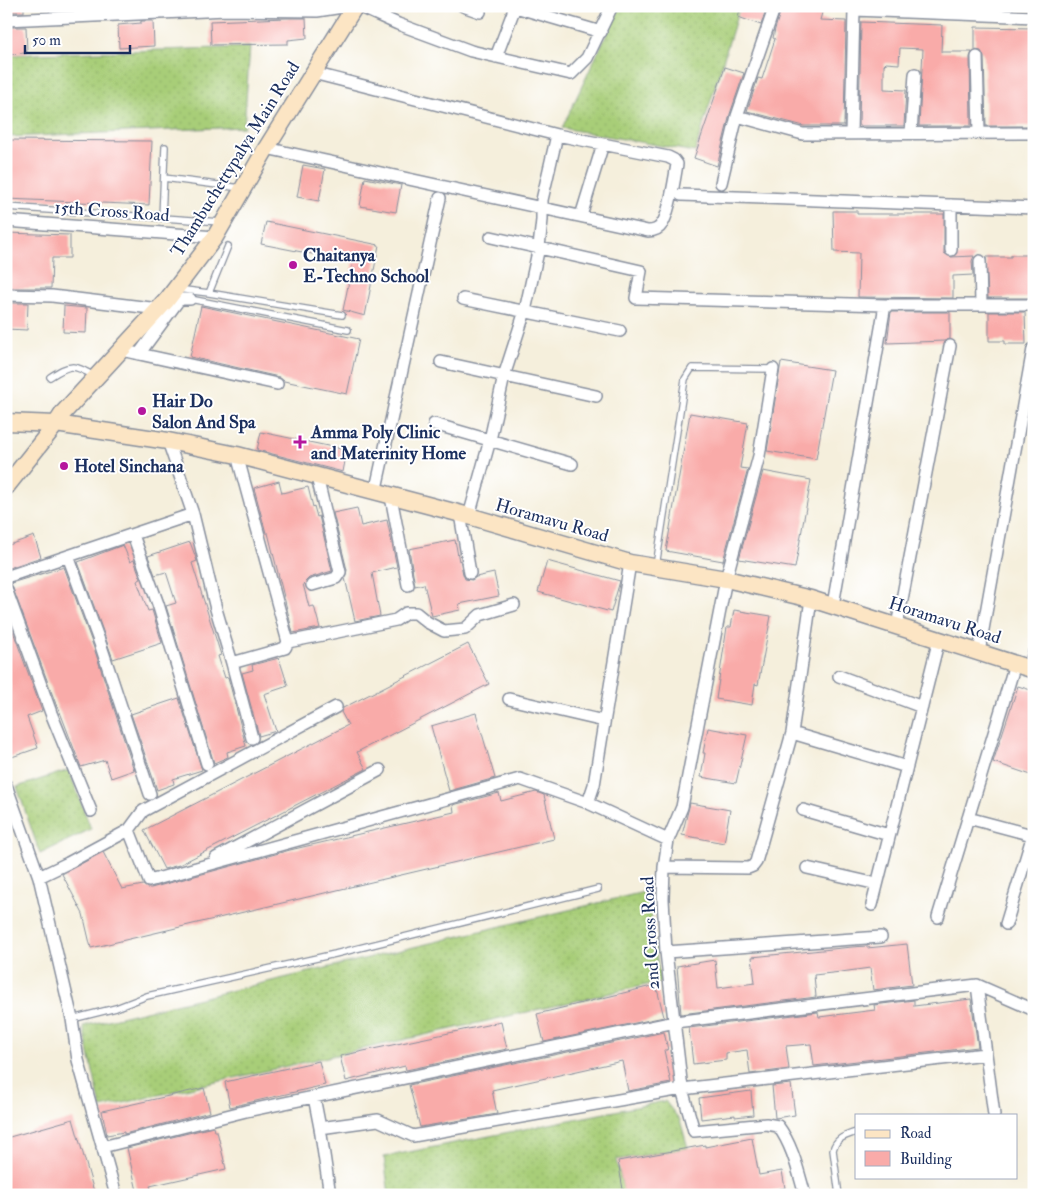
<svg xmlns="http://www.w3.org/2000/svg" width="1040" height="1201" font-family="'IM FELL Double Pica',serif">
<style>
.grass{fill:url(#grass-dots);stroke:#627e6b}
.building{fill:#f9aba9}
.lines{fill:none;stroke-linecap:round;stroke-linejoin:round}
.lane-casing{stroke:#888f9d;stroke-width:8}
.street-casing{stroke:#888f9d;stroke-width:14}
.secondary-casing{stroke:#888f9d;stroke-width:19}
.lane{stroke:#fff;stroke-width:5.5}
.street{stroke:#fff;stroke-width:11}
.secondary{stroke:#fce5c4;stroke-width:16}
.poi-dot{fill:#b5179e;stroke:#fff;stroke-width:2}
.labels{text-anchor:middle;stroke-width:4;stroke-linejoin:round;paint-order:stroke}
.street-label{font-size:18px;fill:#1b2f5e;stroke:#fff}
.poi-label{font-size:18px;font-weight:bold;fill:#1b2f5e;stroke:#fff;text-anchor:start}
</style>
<defs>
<pattern id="grass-dots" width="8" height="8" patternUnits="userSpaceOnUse" patternTransform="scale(1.25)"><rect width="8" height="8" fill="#a8ce78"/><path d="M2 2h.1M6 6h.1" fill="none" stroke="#90b16a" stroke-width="1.8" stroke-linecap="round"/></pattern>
</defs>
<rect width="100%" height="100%" fill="#fff"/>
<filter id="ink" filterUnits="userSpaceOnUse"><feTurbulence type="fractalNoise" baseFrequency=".02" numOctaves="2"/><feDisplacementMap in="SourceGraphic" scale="10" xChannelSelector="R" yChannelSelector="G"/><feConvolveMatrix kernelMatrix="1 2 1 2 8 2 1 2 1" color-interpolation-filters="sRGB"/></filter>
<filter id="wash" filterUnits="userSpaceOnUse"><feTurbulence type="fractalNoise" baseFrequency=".0096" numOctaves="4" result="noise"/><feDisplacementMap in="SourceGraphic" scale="20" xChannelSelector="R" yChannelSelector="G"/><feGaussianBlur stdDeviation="1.12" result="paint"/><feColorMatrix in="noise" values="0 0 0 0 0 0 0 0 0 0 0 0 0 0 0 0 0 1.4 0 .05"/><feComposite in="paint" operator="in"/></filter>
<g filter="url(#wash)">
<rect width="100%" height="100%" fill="#f5efdc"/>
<path class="grass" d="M 620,6 L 740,6 L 695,152 L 562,128 Z
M 250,47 L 244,127 L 6,137 L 6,55 Z
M 69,770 L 91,829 L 40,854 L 17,787 Z
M 648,891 L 660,982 L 101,1108 L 83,1026 Z
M 665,1101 L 680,1120 L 688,1148 L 616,1160 L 625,1195 L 389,1195 L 384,1157 Z"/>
<g id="blocks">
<path class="building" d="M 6,6 L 24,6 L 24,12 L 6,12 Z
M 741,6 L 767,6 L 761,25 L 738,17 Z
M 782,6 L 824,6 L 820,20 L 846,21 L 844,126 L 804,126 L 747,111 L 758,78 L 762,79 L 775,39 L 773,38 L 775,29 Z
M 286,18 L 306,18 L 307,38 L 288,40 L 288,44 L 211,45 L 210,21 Z
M 141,21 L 153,21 L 154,46 L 119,48 L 118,25 L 141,23 Z
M 861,22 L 942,25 L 941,52 L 972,52 L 970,57 L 971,126 L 919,126 L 923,49 L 900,48 L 899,64 L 886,63 L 884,65 L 884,89 L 906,90 L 904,126 L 859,126 Z
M 6,27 L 26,27 L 27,53 L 6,54 Z
M 975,27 L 1034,28 L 1034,126 L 986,126 L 984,57 L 981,51 L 975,50 Z
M 725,67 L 744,73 L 730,114 L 717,166 L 694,158 Z
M 6,140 L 152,141 L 149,205 L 6,199 Z
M 303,165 L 325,169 L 319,201 L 297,197 Z
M 365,178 L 401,185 L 396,212 L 360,206 Z
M 833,211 L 857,211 L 857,214 L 944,214 L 944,253 L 951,257 L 974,256 L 972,261 L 973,275 L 953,276 L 953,298 L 858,297 L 859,253 L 834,252 Z
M 266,222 L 379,245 L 365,316 L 343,310 L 353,262 L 261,244 Z
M 6,233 L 70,235 L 70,258 L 52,258 L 51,288 L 6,288 Z
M 1011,255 L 1030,255 L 1030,298 L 988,298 L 986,257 L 1011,257 Z
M 6,303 L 28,303 L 27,330 L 6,329 Z
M 64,306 L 87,308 L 86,333 L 63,332 Z
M 201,306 L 359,339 L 347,394 L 284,381 L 279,377 L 190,357 Z
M 891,312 L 950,312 L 950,339 L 944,341 L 887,343 Z
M 989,312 L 1025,312 L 1026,344 L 1005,344 L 1005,341 L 989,341 Z
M 781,362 L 832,370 L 816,459 L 767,451 Z
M 690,413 L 748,423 L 740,468 L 748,469 L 723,561 L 666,551 Z
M 261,432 L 347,450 L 343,472 L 257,450 Z
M 763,471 L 811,480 L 795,568 L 739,559 Z
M 279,481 L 282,493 L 308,487 L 313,507 L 314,506 L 317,517 L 319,516 L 332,571 L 309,578 L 303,584 L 309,607 L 314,606 L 320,628 L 293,633 L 268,533 L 266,533 L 254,488 Z
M 357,508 L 361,526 L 387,520 L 397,567 L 372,573 L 380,616 L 355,621 L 345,578 L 347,570 L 333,513 Z
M 34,536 L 41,557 L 6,569 L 6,546 Z
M 455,540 L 459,561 L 460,560 L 463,574 L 465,579 L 472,580 L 476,577 L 494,573 L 499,596 L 459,604 L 460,610 L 432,616 L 424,584 L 415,586 L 409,549 Z
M 190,542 L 197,561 L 192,563 L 221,655 L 218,656 L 225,678 L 228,677 L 246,746 L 227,752 L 228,757 L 214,763 L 166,606 L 176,603 L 166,572 L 155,575 L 148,556 Z
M 123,545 L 130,562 L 134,560 L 141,579 L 137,581 L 148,611 L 152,610 L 162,643 L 113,659 L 78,562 Z
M 547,561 L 620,581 L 611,612 L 538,592 Z
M 64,567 L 94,648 L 134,770 L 111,778 L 105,760 L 81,767 L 60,712 L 57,707 L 11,583 Z
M 734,610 L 771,616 L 758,685 L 755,684 L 752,705 L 716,699 L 727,627 L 731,627 Z
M 6,612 L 42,711 L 27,717 L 38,748 L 6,759 L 6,689 L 11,687 L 6,674 Z
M 468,644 L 489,684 L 357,752 L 366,769 L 179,865 L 164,869 L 144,830 L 348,725 L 341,712 L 343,708 Z
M 279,658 L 288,686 L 264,694 L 276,731 L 259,736 L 242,673 L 253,670 L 252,665 Z
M 1018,686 L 1034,691 L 1034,776 L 993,762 Z
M 179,698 L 202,770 L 173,779 L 174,784 L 157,790 L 131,714 Z
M 476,713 L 495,778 L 449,791 L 431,726 Z
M 708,728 L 747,735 L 736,783 L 701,777 L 705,753 L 703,753 Z
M 536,792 L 544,795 L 554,839 L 91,948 L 83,914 L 62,874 L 103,852 L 122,889 L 143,885 L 147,888 L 151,888 L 290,850 L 454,812 L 453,805 L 499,793 L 501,801 Z
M 690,803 L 730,810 L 724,843 L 682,835 Z
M 907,944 L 912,985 L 873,990 L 870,968 L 841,972 L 814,975 L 816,997 L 681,1014 L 677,966 L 715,960 L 718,988 L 755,983 L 752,957 L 852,947 L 867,946 L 867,948 Z
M 656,985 L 664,1017 L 544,1042 L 537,1014 Z
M 971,999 L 978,1047 L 814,1066 L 811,1044 L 786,1046 L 789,1069 L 750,1074 L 747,1050 L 726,1053 L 726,1060 L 693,1064 L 689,1028 L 818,1012 L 819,1017 L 875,1010 L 874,1005 L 914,1000 L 914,1006 Z
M 501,1022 L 507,1049 L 406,1070 L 405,1066 L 346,1081 L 340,1056 Z
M 664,1032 L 668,1050 L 664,1050 L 671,1083 L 628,1091 L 622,1061 L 492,1090 L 497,1114 L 420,1127 L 409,1085 Z
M 319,1061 L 325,1085 L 230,1107 L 225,1082 Z
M 791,1084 L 795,1115 L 775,1118 L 772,1086 Z
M 204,1088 L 210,1112 L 124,1134 L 124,1132 L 107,1135 L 102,1111 Z
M 751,1091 L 753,1115 L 735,1117 L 735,1115 L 701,1119 L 699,1098 Z
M 73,1119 L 95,1195 L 6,1195 L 6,1138 Z
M 213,1127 L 214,1131 L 217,1131 L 226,1169 L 150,1186 L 153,1195 L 138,1195 L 127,1148 Z
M 752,1138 L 759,1175 L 782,1171 L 785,1188 L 770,1191 L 771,1195 L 624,1195 L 618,1161 L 705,1145 L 705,1147 Z"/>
</g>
</g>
<g filter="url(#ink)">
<use href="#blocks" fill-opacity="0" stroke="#888f9d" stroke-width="1"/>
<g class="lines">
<g class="lane-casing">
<path id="lane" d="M 164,178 L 241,188
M 6,207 L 221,222
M 162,218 L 165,147
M 177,289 L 209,293 L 342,315
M 209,293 L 228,246
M 190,299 L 348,330
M 50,377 C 70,364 73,364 94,376
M 656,566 L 685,379 L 692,368 L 773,369
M 72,1019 L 116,1008 L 147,996 L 335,954 L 598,889
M 839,1195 L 833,1150 C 836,1138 845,1136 856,1132"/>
</g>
<g class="street-casing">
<path id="street" d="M 358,6 L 398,24 L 471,51 L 571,74 L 587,58 L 612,6
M 463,6 L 480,12
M 512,6 L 601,32
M 6,20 L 227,10 L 317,11 L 349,6
M 496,57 L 515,7
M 977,57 L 979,132
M 737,116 L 803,134 L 1034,133
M 851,133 L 854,10 L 1034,17
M 911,133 L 915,74
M 266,148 L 648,231 C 654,231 659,229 662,224 C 669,214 675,177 677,164 L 674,160 L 668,157 L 557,135 L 313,73
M 721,183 L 737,116 L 775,6
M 681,195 L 1034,208
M 581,216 L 603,144
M 6,221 L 215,237
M 491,237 L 641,271 L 636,298 L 885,305 L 1034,305
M 951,250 L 951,205
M 980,261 L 981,305
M 6,295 L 52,296 L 159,309
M 463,299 L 620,331
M 121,350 L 277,384
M 139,354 L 178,301 L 182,299 L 190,299
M 441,362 L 596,396
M 773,369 L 759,456 L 726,579 L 682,807 L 668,840 L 664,867 L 663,899 L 666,952 L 682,1089 L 694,1131 L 766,1124 L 778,1126 C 793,1146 798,1171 805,1195
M 434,424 L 572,464
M 168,441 L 193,514 L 216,609 L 232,663 L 252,738
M 375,493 L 440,198
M 391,497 L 408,585
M 460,514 L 470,573
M 469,516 L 490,440 L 504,376 L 525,311 L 539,247 L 542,220 L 542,200 L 557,135
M 133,535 L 158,604 L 207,764
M 68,556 L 101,646 L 150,794
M 6,577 L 193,514
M 312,585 L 336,578 L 340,572 L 317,477
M 6,589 L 51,713 L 91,811
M 833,605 L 885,305
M 897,626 L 950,346
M 288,642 L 396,620 L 406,613 L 416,613 L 427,622 L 444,631 L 465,629 L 480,615 L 514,605
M 979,652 L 1033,349
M 232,663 L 285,648 L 288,642 L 237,455
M 1029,668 L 1034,652
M 839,676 L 922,707
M 509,699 L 604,721
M 792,733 L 907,767
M 6,785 L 39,877 L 72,1019 L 78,1060 L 116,1195
M 588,803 L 668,840
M 803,810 L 889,835
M 968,818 L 1032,835
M 129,830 L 143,811 L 336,707
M 216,858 L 380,770
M 664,867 L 748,868 L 753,866 L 756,862 L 792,733 L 811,599
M 807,868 L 877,884
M 39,877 L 68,863 L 129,830 L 149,881 L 520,779 L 588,803 L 594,785 L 630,563
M 872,905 L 939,639
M 938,917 L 1015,664
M 1006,924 L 1034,831
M 666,952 L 881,937
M 977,985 L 994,1115
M 314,1097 L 320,1128 L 378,1120 L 413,1136 L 682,1089 L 985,1054
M 320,1128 L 330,1195
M 102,1147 L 246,1111 L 675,1022 L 977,985 L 1034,1010"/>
</g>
<g class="secondary-casing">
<path id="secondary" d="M 6,422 L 56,424 L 168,441 L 237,455 L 469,516 L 630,563 L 726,579 L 811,599 L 1034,670
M 6,487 L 56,424 L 63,413 L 167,300 L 215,237 L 264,152 L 355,6"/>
</g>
<use href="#lane" class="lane"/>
<use href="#street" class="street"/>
<use href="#secondary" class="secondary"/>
</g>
</g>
<g class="poi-dot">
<circle cx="293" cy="265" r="5"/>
<circle cx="142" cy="411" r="5"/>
<path d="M297.5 434.5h5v5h5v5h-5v5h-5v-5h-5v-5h5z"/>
<circle cx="64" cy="466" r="5"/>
</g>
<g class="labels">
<g class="street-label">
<text transform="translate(235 159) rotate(-58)" y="6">Thambuchettypalya Main Road</text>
<text transform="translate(112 211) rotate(4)" y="6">15th Cross Road</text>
<text transform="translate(552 520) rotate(16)" y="6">Horamavu Road</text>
<text transform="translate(945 620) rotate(18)" y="6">Horamavu Road</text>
<text transform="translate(650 933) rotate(-93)" y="6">2nd Cross Road</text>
</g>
<g class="poi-label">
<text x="303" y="261">Chaitanya<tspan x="303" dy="21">E-Techno School</tspan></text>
<text x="152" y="407">Hair Do<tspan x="152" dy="21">Salon And Spa</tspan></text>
<text x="311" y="438">Amma Poly Clinic<tspan x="311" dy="21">and Materinity Home</tspan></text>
<text x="74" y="472">Hotel Sinchana</text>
</g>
</g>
<rect width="1040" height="1201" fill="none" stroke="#fff" stroke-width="25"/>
<rect x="855" y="1114" width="162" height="65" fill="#ffffff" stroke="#a4acbf"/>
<rect x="865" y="1130" width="25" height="8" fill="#fce5c4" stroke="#a4acbf"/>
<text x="900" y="1138" font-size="15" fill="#1b2f5e">Road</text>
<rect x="865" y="1151" width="25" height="15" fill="#f9aba9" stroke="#a4acbf"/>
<text x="900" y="1164" font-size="15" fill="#1b2f5e">Building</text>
<path d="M25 45v8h105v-8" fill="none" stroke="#1b2f5e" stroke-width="2.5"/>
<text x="32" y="45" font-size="15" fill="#1b2f5e" stroke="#ffffff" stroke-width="4" paint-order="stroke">50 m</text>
</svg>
